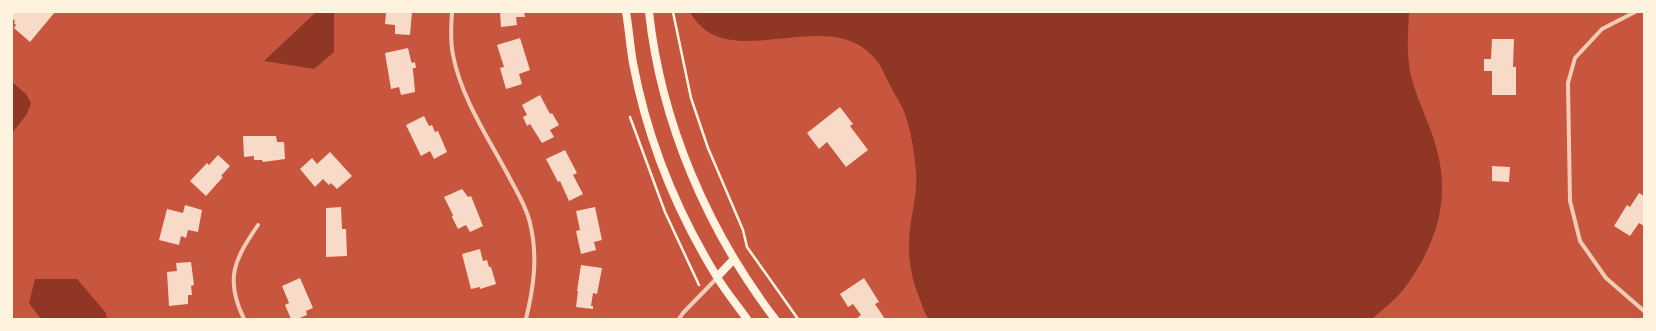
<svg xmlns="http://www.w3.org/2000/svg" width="1656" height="331" font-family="'PT Sans',sans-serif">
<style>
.water{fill:#8f3625}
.building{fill:#f7dbc8}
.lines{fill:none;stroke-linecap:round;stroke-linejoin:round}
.path{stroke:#fff3e0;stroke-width:2.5}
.minor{stroke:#f1ccb7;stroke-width:4}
.secondary{stroke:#fff3e0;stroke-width:8}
</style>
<rect width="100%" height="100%" fill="#c8553d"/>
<path class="water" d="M 316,12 L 334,12 L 334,52 L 314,69 L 264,61 Z
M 690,12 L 1409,12 C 1408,33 1406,55 1411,76 C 1418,104 1434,131 1439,159 C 1449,208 1433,250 1403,290 C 1395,300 1382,310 1372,319 L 929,319 C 924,313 922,304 919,297 C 913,282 908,261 909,244 C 909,220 918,196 916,172 C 914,151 911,128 903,109 C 899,100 893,92 889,83 C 885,76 882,67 877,61 C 830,0 727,79 690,12 Z
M 12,82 L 26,94 L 31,103 L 27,114 L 12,133 Z
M 35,279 L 77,279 L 106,313 L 107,319 L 41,319 L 29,303 Z"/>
<path class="building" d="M 12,12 L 55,12 L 30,42 L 14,28 L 16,25 L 14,23 L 15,21 L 12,18 Z
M 386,12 L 412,12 L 410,35 L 395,34 L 395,25 L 385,24 Z
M 500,12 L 524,12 L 525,17 L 516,17 L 517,25 L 501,27 Z
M 520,38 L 530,70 L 519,74 L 522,84 L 506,89 L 500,68 L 504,67 L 497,45 Z
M 1492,39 L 1514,39 L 1513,67 L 1516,67 L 1516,95 L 1492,95 L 1492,71 L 1484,71 L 1484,59 L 1491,59 Z
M 408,48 L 411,61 L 412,63 L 415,62 L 416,68 L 413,68 L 413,70 L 415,92 L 401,95 L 399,87 L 391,89 L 385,53 Z
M 540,95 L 550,114 L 552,113 L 559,125 L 550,130 L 554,137 L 542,143 L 530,124 L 527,126 L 523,117 L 527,115 L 522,105 Z
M 840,107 L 853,124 L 850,126 L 868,150 L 846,167 L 827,142 L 819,149 L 807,133 Z
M 424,116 L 429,126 L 432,125 L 435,132 L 438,131 L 447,152 L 434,159 L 430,151 L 421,156 L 406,125 Z
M 243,136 L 276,136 L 277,142 L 284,142 L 285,159 L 263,162 L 262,160 L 254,160 L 254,156 L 244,157 Z
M 565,150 L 577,173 L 573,175 L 583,194 L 569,201 L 560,181 L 558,182 L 546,159 Z
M 330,152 L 352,176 L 337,189 L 331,183 L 329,185 L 323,179 L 315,187 L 300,169 L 312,158 L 317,164 Z
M 218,155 L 230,166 L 221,176 L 223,177 L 206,196 L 190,181 L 207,163 L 209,165 Z
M 1492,166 L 1510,167 L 1509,182 L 1492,181 Z
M 462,189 L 468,197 L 471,196 L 483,226 L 470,232 L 466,225 L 458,229 L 452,217 L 453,215 L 444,197 Z
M 1639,193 L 1644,196 L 1644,226 L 1639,223 L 1630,236 L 1614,226 L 1627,205 L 1630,207 Z
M 185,205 L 202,210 L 198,232 L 188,230 L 186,238 L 181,236 L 179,245 L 159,240 L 167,209 L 183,213 Z
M 341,207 L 342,229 L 346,229 L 347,256 L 326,257 L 326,208 Z
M 595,207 L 602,240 L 594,242 L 596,250 L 581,254 L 576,231 L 580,230 L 576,211 Z
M 480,249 L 483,261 L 487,260 L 489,267 L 491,267 L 496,284 L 480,289 L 480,287 L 471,289 L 462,254 Z
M 191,262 L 194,285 L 191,286 L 192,295 L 188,295 L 188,304 L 169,306 L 167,272 L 177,271 L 176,263 Z
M 581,265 L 602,268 L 597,294 L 593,293 L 591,306 L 593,306 L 593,309 L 576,307 L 578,291 L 577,291 Z
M 300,278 L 313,308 L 306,311 L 307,315 L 297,319 L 291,319 L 285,305 L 289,303 L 282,286 Z
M 864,278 L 879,302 L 875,304 L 885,319 L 856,319 L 861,315 L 853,304 L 848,307 L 840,294 Z"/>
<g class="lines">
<path class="path" d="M 673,12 L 691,98 L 708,148 L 743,230 L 747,247 L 798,319
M 630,117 L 665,212 L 699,285"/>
<path class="minor" d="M 452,12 C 451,26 450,41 453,55 C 461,97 487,136 507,173 C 515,189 526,205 530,223 C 538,256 534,286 526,319
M 1635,12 L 1602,29 L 1575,58 L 1568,83 L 1570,201 L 1580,241 L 1606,278 L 1644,311
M 244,319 C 224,278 235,259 258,225
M 679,319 L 683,313 L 717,278"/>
<path class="secondary" d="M 626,12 C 629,29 630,46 633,63 C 647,138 677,212 717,277 C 726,292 737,305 747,319
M 649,12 C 661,123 708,231 775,319
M 717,277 L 734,259"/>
</g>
<rect width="1656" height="331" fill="none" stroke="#fff3e0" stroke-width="26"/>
</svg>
